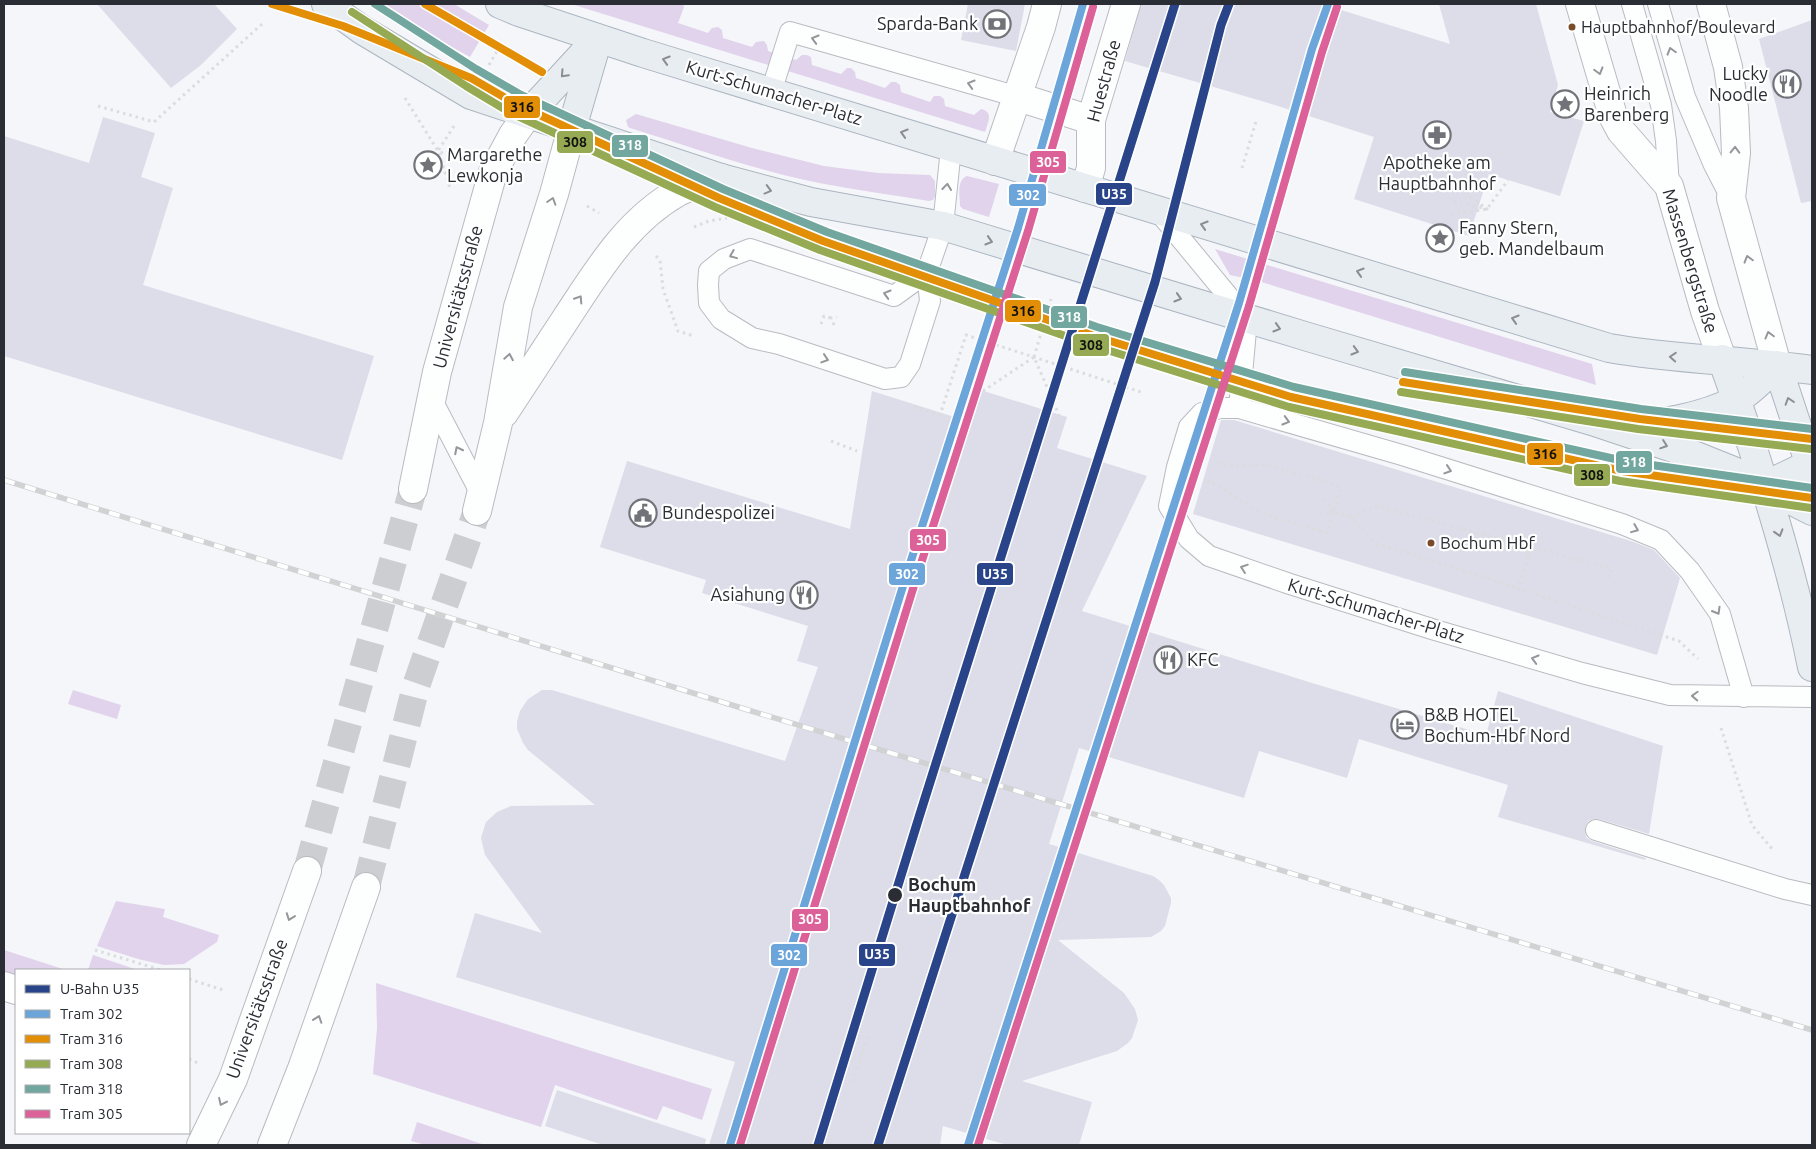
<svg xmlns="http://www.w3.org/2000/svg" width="1816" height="1149" font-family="Ubuntu,sans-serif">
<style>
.green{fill:#e1d3eb}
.building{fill:#dddce9}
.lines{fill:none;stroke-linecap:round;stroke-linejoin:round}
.secondary-tunnel{stroke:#ccced2;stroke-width:28;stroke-dasharray:28 14;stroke-linecap:butt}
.service-casing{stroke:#babbc0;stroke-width:22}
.pedestrian-casing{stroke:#babbc0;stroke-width:30}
.minor-casing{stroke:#babbc0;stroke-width:30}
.secondary-casing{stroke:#babbc0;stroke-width:30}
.primary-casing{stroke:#acb5c0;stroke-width:30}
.path{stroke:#dadcdd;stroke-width:3;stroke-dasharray:2.5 4;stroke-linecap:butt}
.service{stroke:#fdfefe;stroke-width:20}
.pedestrian{stroke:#fdfefe;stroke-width:28}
.minor{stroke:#fdfefe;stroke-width:28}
.secondary{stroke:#fdfefe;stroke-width:28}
.primary{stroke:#e8edf2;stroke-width:28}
.rail-casing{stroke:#d1d2d4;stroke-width:5.5}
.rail{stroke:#fff;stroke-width:4;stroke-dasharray:11;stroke-linecap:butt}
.tram-1-casing{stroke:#fff;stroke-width:11}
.tram-2-casing{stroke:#fff;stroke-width:11}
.tram-3-casing{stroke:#fff;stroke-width:11}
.tram-4-casing{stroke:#fff;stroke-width:11}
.tram-5-casing{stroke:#fff;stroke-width:11}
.tram-1{stroke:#6ba5d9;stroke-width:8}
.tram-2{stroke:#e28e07;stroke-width:8}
.tram-3{stroke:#95aa53;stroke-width:8}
.tram-4{stroke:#72a7a0;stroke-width:8}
.tram-5{stroke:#db6198;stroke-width:8}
.metro-1-casing{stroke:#fff;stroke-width:12}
.metro-1{stroke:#294488;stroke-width:9}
.oneway{stroke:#949699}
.oneway2{stroke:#8a8d93}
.bus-dot{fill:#7a4b2a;stroke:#fff;stroke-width:2}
.stop-dot{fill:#2b2d34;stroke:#fff;stroke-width:2}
.labels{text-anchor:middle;stroke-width:4.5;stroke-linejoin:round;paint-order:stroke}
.bus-label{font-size:17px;fill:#2b2d34;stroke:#fff;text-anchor:start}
.poi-label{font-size:18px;fill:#2b2d34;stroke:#fff;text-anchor:start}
.street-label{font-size:18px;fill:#2b2d34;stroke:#fff}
.stop-label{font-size:18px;font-weight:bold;fill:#2b2d34;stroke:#fff;text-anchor:start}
.line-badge{stroke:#fff;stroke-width:2}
.badge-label{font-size:14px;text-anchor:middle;font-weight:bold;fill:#fff}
.pale-badge-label{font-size:14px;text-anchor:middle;font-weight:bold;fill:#111}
</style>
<rect width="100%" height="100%" fill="#f4f6fa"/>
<path class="green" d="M 382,4 L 454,4 L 489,25 L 470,57 L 421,30 Z
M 571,4 L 683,4 L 684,7 L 678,23 L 708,33 L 712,28 L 718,27 L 722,30 L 723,38 L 752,47 L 756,42 L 764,41 L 767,45 L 768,51 L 796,60 L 802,55 L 807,55 L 811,57 L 812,65 L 841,74 L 847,68 L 851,68 L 855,72 L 856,78 L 885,88 L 891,82 L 896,82 L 900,85 L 901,92 L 930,102 L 934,96 L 940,96 L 944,99 L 945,106 L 974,115 L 981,109 C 994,112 988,122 985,132 Z
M 636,114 L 752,148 L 824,166 L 878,173 L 930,175 L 935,181 L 935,196 L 933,200 L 929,201 C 888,194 846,189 805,180 C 746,167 688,146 630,128 L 628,127 L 626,120 Z
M 967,176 L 999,184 L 989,217 L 963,209 L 960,206 C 960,197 956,180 967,176 Z
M 1215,249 L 1592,364 L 1596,385 L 1258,281 L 1230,275 Z
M 73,690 L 121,705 L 117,719 L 68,704 Z
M 116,901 L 165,909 L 163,917 L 219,935 L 217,942 L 184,964 L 164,965 L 138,959 L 97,946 Z
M 4,950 L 66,970 L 16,970 L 16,982 L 4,977 Z
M 93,955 L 135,969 L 135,970 L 88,970 Z
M 376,983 L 712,1089 L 702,1120 L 663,1106 L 657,1120 L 555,1085 L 541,1127 L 373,1074 L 377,1028 Z
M 417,1122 L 485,1145 L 426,1145 L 411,1141 Z"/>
<path class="building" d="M 97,4 L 214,4 L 237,29 L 201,65 L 171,88 Z
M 968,4 L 1025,4 L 1016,51 L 961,40 Z
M 1141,4 L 1322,4 L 1450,44 L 1439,4 L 1536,4 L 1558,85 L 1550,112 L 1584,121 L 1560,196 L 1489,174 L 1469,236 L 1354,199 L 1374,137 L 1265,102 L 1125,61 Z
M 1812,20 L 1812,201 L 1801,203 L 1759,39 Z
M 103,117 L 155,133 L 141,177 L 173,188 L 143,285 L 374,356 L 342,460 L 4,356 L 4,136 L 89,163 Z
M 974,388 L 1067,417 L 1057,448 L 1147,476 L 1082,611 L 1312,683 L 1486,735 L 1498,691 L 1663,746 L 1649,834 L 1599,819 L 1593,819 L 1588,821 L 1585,827 L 1585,833 L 1587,838 L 1592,841 L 1646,858 L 1645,860 L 1498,817 L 1508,785 L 1359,739 L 1347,778 L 1259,751 L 1244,798 L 1079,748 L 1049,844 L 1153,876 L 1159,880 L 1164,885 L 1171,898 L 1171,903 L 1165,926 L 1161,931 L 1151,937 L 1058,940 L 1124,993 L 1135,1009 L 1138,1020 L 1132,1038 L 1128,1043 L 1117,1051 L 1022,1081 L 1092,1102 L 1079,1145 L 1007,1145 L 943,1126 L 940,1145 L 709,1145 L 735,1062 L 456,977 L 475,913 L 542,933 L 485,855 L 481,838 L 486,822 L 497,812 L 511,806 L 595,805 L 528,750 L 523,743 L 517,729 L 517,722 L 520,711 L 528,699 L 542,690 L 552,690 L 785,761 L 818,667 L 797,661 L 808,626 L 702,593 L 706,580 L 600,547 L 627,461 L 850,529 L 872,391 L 964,420 Z
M 1221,420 L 1234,420 L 1634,542 L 1654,550 L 1680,578 L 1657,655 L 1193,514 Z
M 557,1090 L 706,1139 L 705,1145 L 603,1145 L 545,1126 Z"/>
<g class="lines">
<path class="secondary-tunnel" d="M 307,871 L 413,489
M 366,887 L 416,686 L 477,511"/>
<g class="service-casing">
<path id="service" d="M 1632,4 L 1661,105 L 1666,141 L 1669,186
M 1658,4 L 1685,97 L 1714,165 L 1731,198
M 771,92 L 790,32 L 1018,97
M 1158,211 L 1247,319 L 1239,408
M 927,272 L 894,296 L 750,249 L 724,259 L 709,271 L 708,285 L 709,303 L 721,319 L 752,338 L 779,344 L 885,379 L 901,377 L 910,364 L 930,301 L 927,272 L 943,226 L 951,148
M 431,398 L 481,494
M 1744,697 L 1720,614 L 1690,571 L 1661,540 L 1622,524 L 1402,455 L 1239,408 L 1220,408 L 1202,413 L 1189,427 L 1177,467 L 1169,506 L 1189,539 L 1209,556 L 1290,584 L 1435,630 L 1582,673 L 1670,695 L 1812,697
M 1596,830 L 1785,889 L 1812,895"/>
</g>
<g class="pedestrian-casing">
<path id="pedestrian" d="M 1018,97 L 1091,120
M 995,161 L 1041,27 L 1047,4
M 1085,188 L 1091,168 L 1091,120 L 1126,4"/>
</g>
<g class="minor-casing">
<path id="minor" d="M 1580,4 L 1613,116 L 1621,131 L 1669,186 L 1705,311 L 1722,359
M 1711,4 L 1728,67 L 1734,108 L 1736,153 L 1731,198 L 1777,365
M 4,986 L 16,990"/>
</g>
<g class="secondary-casing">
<path id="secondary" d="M 504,413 C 525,381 546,349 567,317 C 598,270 627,221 678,192 C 691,185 707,181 721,178
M 413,489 L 437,372 L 493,172 L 513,135 L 528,114
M 477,511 L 498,423 L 518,307 L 554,194 L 572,128
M 201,1145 L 233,1079 L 307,871
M 272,1145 L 303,1066 L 366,887"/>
</g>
<g class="primary-casing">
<path id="primary" d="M 326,4 L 362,30 L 471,95 L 721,178 L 811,202 L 943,226 L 1308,337 L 1592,421 L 1691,454 L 1736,472 L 1812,511
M 500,4 L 519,12 L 643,53 L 1609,348 C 1676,360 1745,360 1812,370
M 528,114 L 598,38
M 572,128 L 597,42
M 1722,359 C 1758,459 1791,562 1812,667
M 1777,365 L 1812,471
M 1623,428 C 1661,423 1701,418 1736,400 C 1751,392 1764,377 1777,365
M 1764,486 L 1812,463"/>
</g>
<path class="path" d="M 953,4 L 954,4
M 489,65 L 501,44
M 405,98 L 438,151 L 450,188
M 1553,100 L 1571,97
M 98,106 L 154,122 L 262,24
M 454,126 L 438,151 L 459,160
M 1242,168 L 1257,118
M 1454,201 L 1487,209 L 1458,187
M 587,206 L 599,213
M 1451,214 L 1487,209 L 1508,180
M 694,227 L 709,221 L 727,218
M 656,256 L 660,260 L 663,289 L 678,331 L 694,336
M 959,276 L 1049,306
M 821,324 L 824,316 L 831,318
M 834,325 L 831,318 L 837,317
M 1034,357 L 1051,299
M 983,391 L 1034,357 L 1059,415
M 914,407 L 940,415 L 966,335 L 1144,393
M 831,441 L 857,451
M 1208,483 L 1209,481 L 1264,514 L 1327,533 L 1341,487 L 1265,464 L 1236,466 L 1213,462
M 1324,499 L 1333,513 L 1351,517 L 1375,543 L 1518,588
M 1320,515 L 1333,513
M 1351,517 L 1377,506 L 1531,547
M 1608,578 L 1612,569 L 1531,547 L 1518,588 L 1679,641 L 1698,659
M 1134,628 L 1147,584 L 1157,562
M 1721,728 L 1752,825 L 1773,850
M 95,950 L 161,970
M 189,979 L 226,991
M 189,1059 L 200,1064
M 853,1082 L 868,1035"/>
<use href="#service" class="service"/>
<use href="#pedestrian" class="pedestrian"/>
<use href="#minor" class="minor"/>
<use href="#secondary" class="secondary"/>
<use href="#primary" class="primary"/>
<g class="rail-casing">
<path id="rail" d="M 4,480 L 748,710 L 1812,1030"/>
</g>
<use href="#rail" class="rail"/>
<g class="tram-1-casing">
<path id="tram-1" d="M 730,1145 L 907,573 L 1018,228 L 1083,4
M 968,1145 L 1239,303 L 1312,49 L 1328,4"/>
</g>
<g class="tram-2-casing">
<path id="tram-2" d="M 272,4 L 343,26 L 471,78 L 516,104 L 719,198 L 823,241 L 1094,336 L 1291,397 L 1622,471 L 1812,498
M 425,4 L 542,72
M 1403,382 L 1640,419 L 1812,439"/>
</g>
<g class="tram-3-casing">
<path id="tram-3" d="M 352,12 L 466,86 L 511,113 L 715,207 L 820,250 L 1091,345 L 1289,407 L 1620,481 L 1811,508
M 1401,392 L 1638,429 L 1811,449"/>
</g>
<g class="tram-4-casing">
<path id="tram-4" d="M 375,4 L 476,69 L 521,95 L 723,189 L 827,232 L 1097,327 L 1294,387 L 1624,461 L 1812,488
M 1405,372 L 1641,409 L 1812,429"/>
</g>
<g class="tram-5-casing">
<path id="tram-5" d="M 740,1145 L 917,576 L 1028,231 L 1093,7
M 978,1145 L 1249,306 L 1322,52 L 1337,7"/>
</g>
<use href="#tram-1" class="tram-1"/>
<use href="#tram-2" class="tram-2"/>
<use href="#tram-3" class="tram-3"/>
<use href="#tram-4" class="tram-4"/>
<use href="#tram-5" class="tram-5"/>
<g class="metro-1-casing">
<path id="metro-1" d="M 818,1145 C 935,764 1053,383 1175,4
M 878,1145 L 1155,282 L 1221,25 L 1229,4"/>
</g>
<use href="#metro-1" class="metro-1"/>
</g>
<defs><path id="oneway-chevron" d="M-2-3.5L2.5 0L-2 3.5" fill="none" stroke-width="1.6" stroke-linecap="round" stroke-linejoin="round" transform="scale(1.25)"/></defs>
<g class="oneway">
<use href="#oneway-chevron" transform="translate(815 39) rotate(-164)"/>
<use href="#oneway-chevron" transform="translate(1671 51) rotate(-106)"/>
<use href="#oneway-chevron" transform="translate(1599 71) rotate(74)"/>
<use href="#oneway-chevron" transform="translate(971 84) rotate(-164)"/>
<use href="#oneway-chevron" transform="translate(1735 150) rotate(-89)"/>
<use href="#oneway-chevron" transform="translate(947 187) rotate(-84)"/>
<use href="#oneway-chevron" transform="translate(552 201) rotate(-72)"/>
<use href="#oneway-chevron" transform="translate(733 255) rotate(158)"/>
<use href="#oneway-chevron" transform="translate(1748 259) rotate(-106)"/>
<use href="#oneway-chevron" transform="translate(887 294) rotate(-164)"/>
<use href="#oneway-chevron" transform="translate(579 299) rotate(-57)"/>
<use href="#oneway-chevron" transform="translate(1769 335) rotate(-105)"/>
<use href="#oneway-chevron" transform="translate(509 357) rotate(-80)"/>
<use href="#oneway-chevron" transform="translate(825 359) rotate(18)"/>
<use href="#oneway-chevron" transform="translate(1286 421) rotate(16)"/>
<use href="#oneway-chevron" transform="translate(458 450) rotate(-117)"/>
<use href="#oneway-chevron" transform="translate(1448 470) rotate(18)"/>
<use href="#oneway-chevron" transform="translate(1635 529) rotate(22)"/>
<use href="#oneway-chevron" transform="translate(1244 568) rotate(-161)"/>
<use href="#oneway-chevron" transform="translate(1717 611) rotate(60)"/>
<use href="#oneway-chevron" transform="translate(1535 659) rotate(-164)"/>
<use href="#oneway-chevron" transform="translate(1695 696) rotate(-178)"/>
<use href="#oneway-chevron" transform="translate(290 917) rotate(110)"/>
<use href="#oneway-chevron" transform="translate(318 1019) rotate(-71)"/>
<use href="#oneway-chevron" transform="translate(222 1102) rotate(115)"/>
</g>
<g class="oneway2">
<use href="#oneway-chevron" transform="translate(666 60) rotate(-163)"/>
<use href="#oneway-chevron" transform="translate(564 74) rotate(133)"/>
<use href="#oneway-chevron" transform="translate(904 133) rotate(-163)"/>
<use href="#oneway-chevron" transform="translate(768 190) rotate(15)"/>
<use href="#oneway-chevron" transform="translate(1204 225) rotate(-163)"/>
<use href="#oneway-chevron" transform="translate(989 241) rotate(17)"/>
<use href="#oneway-chevron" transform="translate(1360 272) rotate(-163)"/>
<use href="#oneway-chevron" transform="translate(1178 298) rotate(17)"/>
<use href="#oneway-chevron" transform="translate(1515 319) rotate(-163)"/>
<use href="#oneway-chevron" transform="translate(1277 328) rotate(17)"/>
<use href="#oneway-chevron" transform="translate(1355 351) rotate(16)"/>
<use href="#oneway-chevron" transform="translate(1673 357) rotate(-176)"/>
<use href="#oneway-chevron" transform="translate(1789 401) rotate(-108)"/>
<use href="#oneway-chevron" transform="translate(1664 445) rotate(19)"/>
<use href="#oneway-chevron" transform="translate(1779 533) rotate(73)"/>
</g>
<defs>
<g id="bank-ring" transform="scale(1.4375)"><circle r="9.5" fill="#fff" stroke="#717379" stroke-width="1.5"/><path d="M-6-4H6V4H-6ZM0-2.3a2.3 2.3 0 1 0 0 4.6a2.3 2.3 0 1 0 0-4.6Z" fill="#717379"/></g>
<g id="restaurant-ring" transform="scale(1.4375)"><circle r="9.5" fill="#fff" stroke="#717379" stroke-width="1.5"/><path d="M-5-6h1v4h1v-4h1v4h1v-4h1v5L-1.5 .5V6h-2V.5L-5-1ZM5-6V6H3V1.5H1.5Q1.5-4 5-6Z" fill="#717379"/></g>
<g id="sight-ring" transform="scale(1.4375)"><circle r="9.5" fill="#fff" stroke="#717379" stroke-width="1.5"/><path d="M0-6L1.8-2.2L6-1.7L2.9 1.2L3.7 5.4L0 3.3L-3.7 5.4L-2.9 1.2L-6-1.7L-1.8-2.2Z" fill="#717379"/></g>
<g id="pharmacy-ring" transform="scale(1.4375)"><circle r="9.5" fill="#fff" stroke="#717379" stroke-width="1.5"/><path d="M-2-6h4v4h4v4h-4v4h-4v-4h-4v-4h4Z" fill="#717379"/></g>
<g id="civic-ring" transform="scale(1.4375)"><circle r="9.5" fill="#fff" stroke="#717379" stroke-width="1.5"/><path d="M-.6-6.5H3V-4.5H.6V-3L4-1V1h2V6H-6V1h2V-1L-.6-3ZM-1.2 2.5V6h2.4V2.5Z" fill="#717379"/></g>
<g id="hotel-ring" transform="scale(1.4375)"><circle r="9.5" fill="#fff" stroke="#717379" stroke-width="1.5"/><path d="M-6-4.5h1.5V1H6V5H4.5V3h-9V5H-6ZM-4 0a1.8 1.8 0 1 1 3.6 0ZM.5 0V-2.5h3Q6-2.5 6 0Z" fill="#717379"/></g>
</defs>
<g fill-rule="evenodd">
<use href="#bank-ring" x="997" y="24"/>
<use href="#restaurant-ring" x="1787" y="84"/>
<use href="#sight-ring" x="1565" y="104"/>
<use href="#pharmacy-ring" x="1437" y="135"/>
<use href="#sight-ring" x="428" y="165"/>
<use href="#sight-ring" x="1440" y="238"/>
<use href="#civic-ring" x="643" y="513"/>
<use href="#restaurant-ring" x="804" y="595"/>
<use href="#restaurant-ring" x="1168" y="660"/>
<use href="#hotel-ring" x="1405" y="725"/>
</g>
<g class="bus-dot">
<circle cx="1572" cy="27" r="4.5"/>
<circle cx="1431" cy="543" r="4.5"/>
</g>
<circle class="stop-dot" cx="895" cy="895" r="8"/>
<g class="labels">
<g class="bus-label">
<text x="1581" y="33">Hauptbahnhof/Boulevard</text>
<text x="1440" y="549">Bochum Hbf</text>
</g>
<g class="poi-label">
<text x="978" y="30" text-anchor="end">Sparda-Bank</text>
<text x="1768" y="80" text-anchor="end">Lucky<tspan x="1768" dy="21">Noodle</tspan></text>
<text x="1584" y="100">Heinrich<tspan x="1584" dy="21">Barenberg</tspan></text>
<text x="447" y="161">Margarethe<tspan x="447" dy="21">Lewkonja</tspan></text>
<text x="1437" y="169" text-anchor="middle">Apotheke am<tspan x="1437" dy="21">Hauptbahnhof</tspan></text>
<text x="1459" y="234">Fanny Stern,<tspan x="1459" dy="21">geb. Mandelbaum</tspan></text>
<text x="662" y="519">Bundespolizei</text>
<text x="785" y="601" text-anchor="end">Asiahung</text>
<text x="1187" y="666">KFC</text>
<text x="1424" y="721">B&amp;B HOTEL<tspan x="1424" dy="21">Bochum-Hbf Nord</tspan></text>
</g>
<g class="street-label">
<text transform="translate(1104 81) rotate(-75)" y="6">Huestraße</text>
<text transform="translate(774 93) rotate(17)" y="6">Kurt-Schumacher-Platz</text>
<text transform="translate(1690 261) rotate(73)" y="6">Massenbergstraße</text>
<text transform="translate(458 297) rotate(-75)" y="6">Universitätsstraße</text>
<text transform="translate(1376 611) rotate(17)" y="6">Kurt-Schumacher-Platz</text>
<text transform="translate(257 1009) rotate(-70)" y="6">Universitätsstraße</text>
</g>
<g class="stop-label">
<text x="908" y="891">Bochum<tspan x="908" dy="21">Hauptbahnhof</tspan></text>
</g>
</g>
<g class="line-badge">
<rect x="503" y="95" width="38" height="24" rx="5" fill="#e28e07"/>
<rect x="556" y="130" width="38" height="24" rx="5" fill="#95aa53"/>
<rect x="611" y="134" width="38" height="24" rx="5" fill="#72a7a0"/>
<rect x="1029" y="150" width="38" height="24" rx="5" fill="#db6198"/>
<rect x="1095" y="182" width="38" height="24" rx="5" fill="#294488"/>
<rect x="1008" y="183" width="39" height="24" rx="5" fill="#6ba5d9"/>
<rect x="1004" y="299" width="38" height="24" rx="5" fill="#e28e07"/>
<rect x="1050" y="305" width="38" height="24" rx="5" fill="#72a7a0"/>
<rect x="1072" y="333" width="38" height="24" rx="5" fill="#95aa53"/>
<rect x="1526" y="442" width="38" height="24" rx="5" fill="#e28e07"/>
<rect x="1615" y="450" width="38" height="24" rx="5" fill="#72a7a0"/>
<rect x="1573" y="463" width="38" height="24" rx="5" fill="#95aa53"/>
<rect x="909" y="528" width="38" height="24" rx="5" fill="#db6198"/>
<rect x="976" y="562" width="38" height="24" rx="5" fill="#294488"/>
<rect x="888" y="562" width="38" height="24" rx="5" fill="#6ba5d9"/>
<rect x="791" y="908" width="38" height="24" rx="5" fill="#db6198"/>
<rect x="858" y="943" width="38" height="24" rx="5" fill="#294488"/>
<rect x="770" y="943" width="38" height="24" rx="5" fill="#6ba5d9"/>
</g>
<g class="badge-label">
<text x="630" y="150">318</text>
<text x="1048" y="167">305</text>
<text x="1114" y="199">U35</text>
<text x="1028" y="200">302</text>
<text x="1069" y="322">318</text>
<text x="1634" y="467">318</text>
<text x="928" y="545">305</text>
<text x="995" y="579">U35</text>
<text x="907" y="579">302</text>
<text x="810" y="924">305</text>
<text x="877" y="959">U35</text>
<text x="789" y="960">302</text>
</g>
<g class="pale-badge-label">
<text x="522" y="112">316</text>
<text x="575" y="147">308</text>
<text x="1023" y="316">316</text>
<text x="1091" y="350">308</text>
<text x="1545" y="459">316</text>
<text x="1592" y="480">308</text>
</g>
<rect width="1816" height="1149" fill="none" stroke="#2b2d34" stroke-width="10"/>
<rect x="15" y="969" width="175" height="165" fill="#ffffff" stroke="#aaabae"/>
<rect x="25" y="985" width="25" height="8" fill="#294488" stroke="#aaabae"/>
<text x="60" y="994" font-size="15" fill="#2b2d34">U-Bahn U35</text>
<rect x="25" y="1010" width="25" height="8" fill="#6ba5d9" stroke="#aaabae"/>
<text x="60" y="1019" font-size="15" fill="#2b2d34">Tram 302</text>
<rect x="25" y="1035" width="25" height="8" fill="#e28e07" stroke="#aaabae"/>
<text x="60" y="1044" font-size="15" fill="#2b2d34">Tram 316</text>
<rect x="25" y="1060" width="25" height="8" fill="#95aa53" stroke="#aaabae"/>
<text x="60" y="1069" font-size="15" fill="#2b2d34">Tram 308</text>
<rect x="25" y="1085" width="25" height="8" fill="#72a7a0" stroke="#aaabae"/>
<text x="60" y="1094" font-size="15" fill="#2b2d34">Tram 318</text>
<rect x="25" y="1110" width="25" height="8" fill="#db6198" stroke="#aaabae"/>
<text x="60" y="1119" font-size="15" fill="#2b2d34">Tram 305</text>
</svg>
